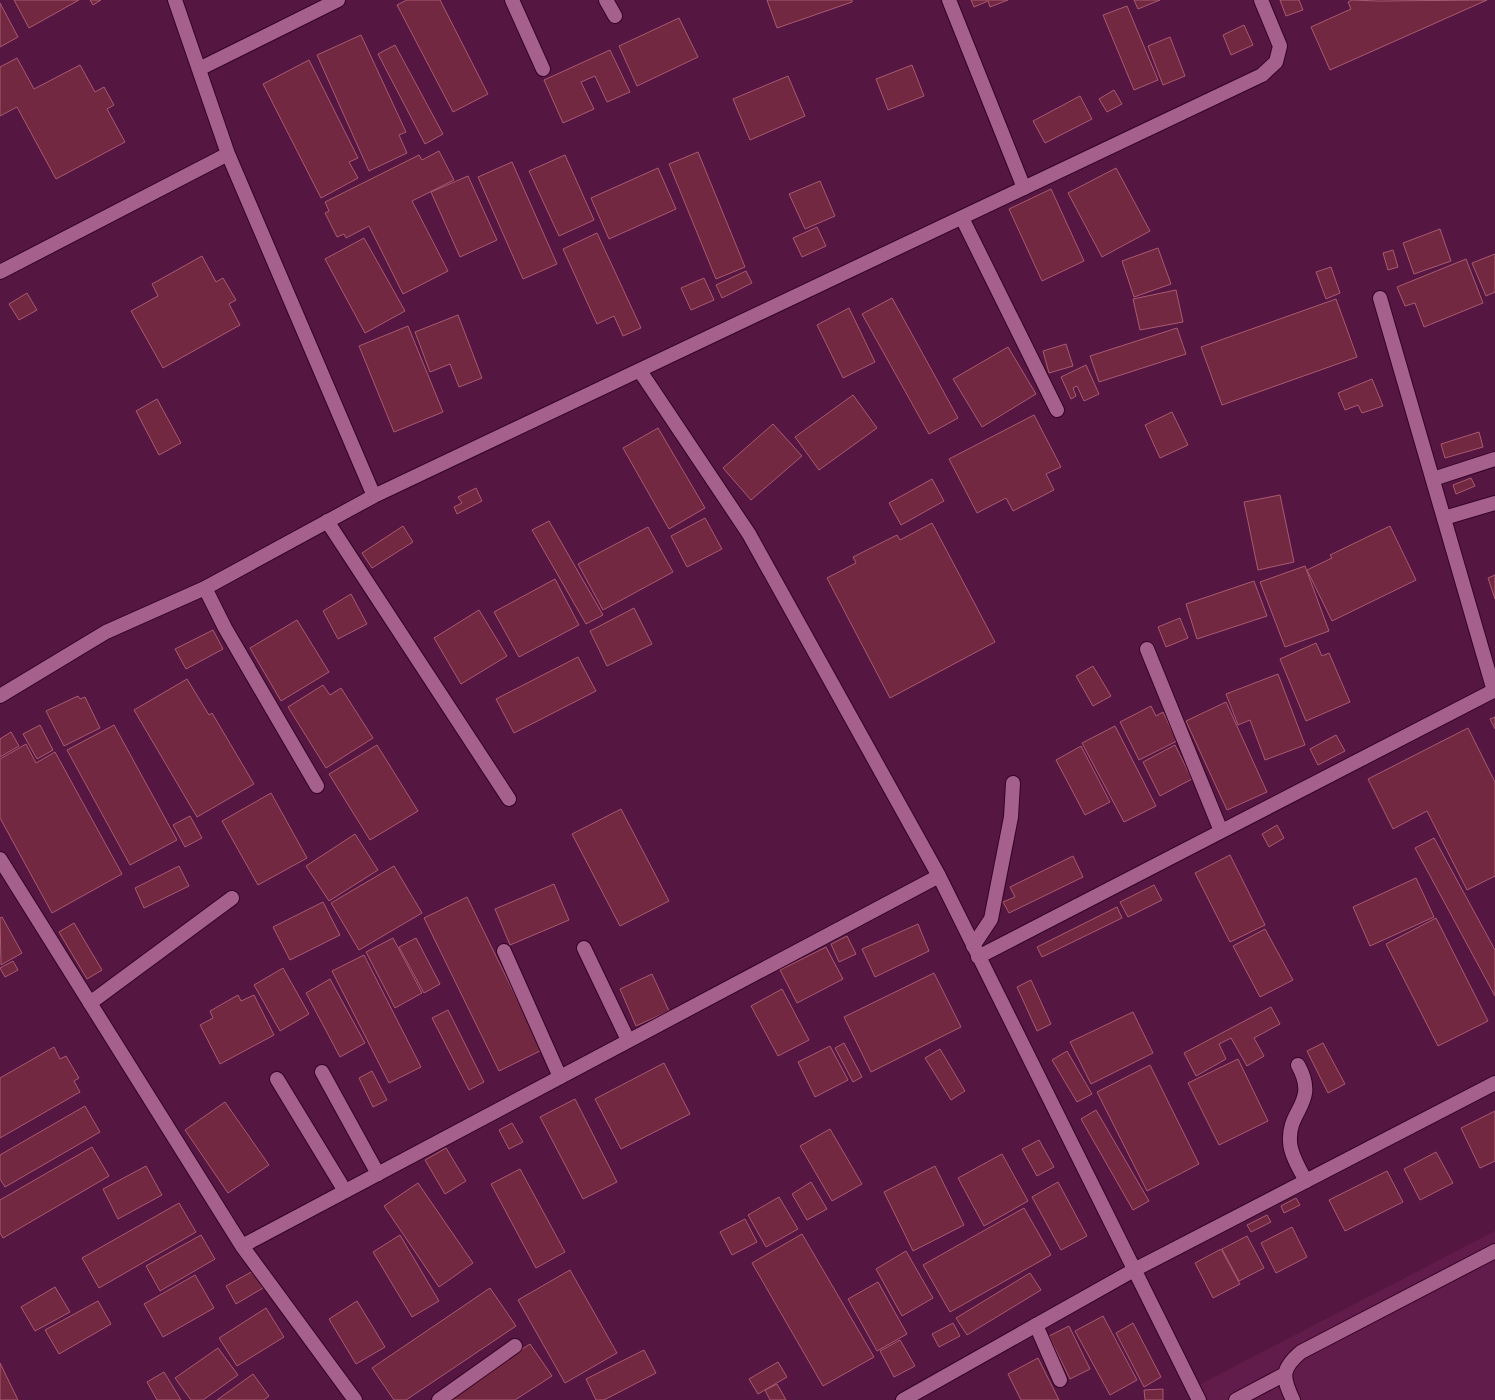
<svg xmlns="http://www.w3.org/2000/svg" width="1495" height="1400" font-family="'Roboto Condensed',sans-serif">
<style>
.built{fill:#621c4c}
.building{fill:#712840;stroke:#a95a71}
.lines{fill:none;stroke-linecap:round;stroke-linejoin:round}
.service-casing{stroke:#330425;stroke-width:16}
.minor-casing{stroke:#330425;stroke-width:16}
.service{stroke:#a5608c;stroke-width:14}
.minor{stroke:#a5608c;stroke-width:14}
</style>
<rect width="100%" height="100%" fill="#551641"/>
<path class="built" d="M 1495,1231 L 1495,1400 L 1204,1400 L 1197,1386 Z"/>
<path class="building" d="M 14,0 L 79,0 L 29,28 Z
M 90,0 L 101,0 L 93,5 Z
M 407,0 L 440,0 L 488,94 L 453,112 L 397,5 Z
M 767,0 L 852,0 L 852,2 L 777,28 Z
M 971,0 L 1008,0 L 990,7 L 988,1 L 974,7 Z
M 1134,0 L 1160,0 L 1138,9 Z
M 1280,0 L 1299,0 L 1303,10 L 1286,16 Z
M 1352,0 L 1378,1 L 1487,0 L 1330,70 L 1311,27 L 1351,9 L 1348,2 Z
M 0,3 L 18,37 L 0,47 Z
M 1127,6 L 1158,80 L 1134,90 L 1103,15 Z
M 679,18 L 698,57 L 637,86 L 619,46 Z
M 1244,25 L 1253,45 L 1231,55 L 1223,35 Z
M 361,35 L 406,132 L 399,135 L 407,153 L 369,171 L 317,55 Z
M 1170,37 L 1185,76 L 1163,85 L 1148,46 Z
M 395,45 L 443,134 L 425,144 L 378,54 Z
M 610,50 L 630,92 L 607,102 L 595,76 L 581,82 L 594,109 L 563,123 L 544,80 Z
M 17,58 L 34,89 L 80,65 L 95,92 L 104,87 L 114,105 L 107,109 L 125,142 L 56,179 L 17,107 L 0,116 L 0,67 Z
M 309,60 L 358,158 L 349,162 L 358,178 L 321,198 L 263,84 Z
M 912,65 L 924,96 L 888,110 L 876,79 Z
M 788,76 L 805,116 L 750,140 L 733,99 Z
M 1114,90 L 1122,104 L 1107,112 L 1099,99 Z
M 1080,96 L 1092,119 L 1045,143 L 1033,121 Z
M 439,151 L 454,180 L 412,201 L 448,271 L 403,294 L 369,226 L 346,238 L 344,234 L 337,237 L 325,213 L 329,211 L 325,202 L 419,155 L 422,160 Z
M 698,152 L 745,267 L 716,279 L 669,164 Z
M 565,155 L 594,220 L 559,236 L 529,171 Z
M 512,162 L 557,264 L 523,279 L 478,177 Z
M 658,168 L 676,209 L 609,239 L 591,198 Z
M 1116,168 L 1150,231 L 1102,257 L 1068,193 Z
M 468,176 L 497,240 L 460,257 L 431,192 Z
M 820,181 L 835,216 L 805,229 L 789,194 Z
M 1051,189 L 1084,261 L 1042,281 L 1009,209 Z
M 817,227 L 826,246 L 802,257 L 793,238 Z
M 1440,229 L 1451,261 L 1414,274 L 1403,243 Z
M 597,233 L 641,328 L 623,336 L 614,316 L 597,324 L 563,249 Z
M 364,238 L 405,311 L 365,333 L 325,259 Z
M 1158,248 L 1171,284 L 1134,297 L 1122,261 Z
M 1393,250 L 1398,267 L 1388,270 L 1383,253 Z
M 1495,254 L 1495,292 L 1486,296 L 1472,263 Z
M 202,256 L 216,282 L 223,278 L 236,300 L 229,304 L 240,325 L 163,368 L 131,311 L 158,296 L 152,284 Z
M 1466,259 L 1483,303 L 1424,327 L 1415,303 L 1405,306 L 1397,287 Z
M 1331,267 L 1340,293 L 1326,299 L 1316,272 Z
M 746,271 L 752,283 L 722,298 L 716,285 Z
M 704,278 L 714,300 L 691,310 L 681,288 Z
M 1176,290 L 1183,322 L 1140,330 L 1133,299 Z
M 27,293 L 37,310 L 19,320 L 9,304 Z
M 892,298 L 958,418 L 929,434 L 862,314 Z
M 1336,299 L 1357,357 L 1222,405 L 1201,347 Z
M 849,308 L 875,362 L 843,378 L 817,325 Z
M 458,315 L 482,378 L 459,387 L 450,364 L 430,372 L 415,332 Z
M 408,326 L 443,412 L 394,432 L 359,346 Z
M 1177,328 L 1186,354 L 1099,382 L 1090,356 Z
M 1066,344 L 1073,366 L 1049,373 L 1043,351 Z
M 1008,347 L 1036,394 L 982,427 L 953,379 Z
M 1086,365 L 1099,394 L 1084,401 L 1077,386 L 1073,388 L 1076,396 L 1071,399 L 1061,377 Z
M 1372,379 L 1383,406 L 1362,413 L 1358,405 L 1345,410 L 1338,393 Z
M 853,395 L 877,428 L 819,470 L 795,437 Z
M 157,399 L 181,443 L 159,455 L 136,411 Z
M 1172,412 L 1188,445 L 1160,458 L 1145,425 Z
M 1034,415 L 1061,467 L 1046,474 L 1054,490 L 1013,511 L 1006,498 L 977,513 L 949,459 Z
M 773,424 L 802,456 L 751,500 L 723,468 Z
M 658,428 L 705,508 L 669,529 L 623,448 Z
M 1479,432 L 1483,447 L 1445,458 L 1441,444 Z
M 1471,478 L 1475,486 L 1456,494 L 1453,485 Z
M 932,479 L 944,501 L 901,525 L 889,503 Z
M 476,488 L 482,501 L 457,514 L 454,507 L 462,503 L 458,497 Z
M 1280,495 L 1294,562 L 1258,570 L 1244,502 Z
M 705,518 L 722,549 L 687,567 L 671,536 Z
M 549,521 L 603,615 L 586,624 L 532,530 Z
M 932,523 L 995,642 L 890,698 L 827,578 L 856,563 L 853,557 L 897,535 L 900,540 Z
M 403,526 L 413,542 L 372,568 L 362,553 Z
M 1390,526 L 1416,580 L 1332,621 L 1307,570 L 1332,558 L 1330,555 Z
M 648,527 L 673,572 L 603,610 L 578,564 Z
M 1305,566 L 1329,631 L 1285,647 L 1260,582 Z
M 1495,575 L 1495,599 L 1488,578 Z
M 555,579 L 579,625 L 519,657 L 494,612 Z
M 1254,581 L 1267,616 L 1197,639 L 1186,604 Z
M 351,594 L 367,624 L 338,639 L 323,611 Z
M 634,608 L 652,644 L 607,666 L 590,631 Z
M 479,610 L 507,656 L 461,684 L 434,638 Z
M 1180,618 L 1188,638 L 1166,647 L 1158,627 Z
M 297,620 L 329,672 L 281,701 L 250,648 Z
M 213,630 L 223,649 L 186,669 L 175,649 Z
M 1316,643 L 1322,656 L 1329,653 L 1350,702 L 1306,721 L 1280,659 Z
M 578,657 L 596,691 L 514,733 L 496,699 Z
M 1093,666 L 1111,696 L 1093,706 L 1076,676 Z
M 1278,674 L 1305,745 L 1265,760 L 1250,720 L 1238,725 L 1226,694 Z
M 187,679 L 209,715 L 212,713 L 254,784 L 197,817 L 134,710 Z
M 323,685 L 330,695 L 341,688 L 373,738 L 326,768 L 288,707 Z
M 78,696 L 80,699 L 85,697 L 100,728 L 64,746 L 46,711 Z
M 1226,702 L 1267,792 L 1227,810 L 1186,721 Z
M 1151,706 L 1156,716 L 1163,712 L 1177,741 L 1139,760 L 1120,722 Z
M 1495,717 L 1495,729 L 1490,719 Z
M 40,725 L 53,750 L 37,759 L 23,734 Z
M 114,725 L 177,840 L 130,865 L 67,750 Z
M 1115,726 L 1156,806 L 1124,822 L 1082,743 Z
M 1468,728 L 1495,782 L 1495,876 L 1467,890 L 1427,811 L 1393,829 L 1368,779 Z
M 11,732 L 19,746 L 0,757 L 0,739 Z
M 1336,735 L 1345,751 L 1318,765 L 1310,749 Z
M 26,744 L 36,763 L 55,752 L 122,874 L 52,913 L 0,818 L 0,759 Z
M 377,745 L 418,811 L 370,840 L 329,774 Z
M 1175,745 L 1192,779 L 1160,796 L 1143,762 Z
M 1081,746 L 1110,802 L 1085,815 L 1056,760 Z
M 271,793 L 307,858 L 258,885 L 222,821 Z
M 621,809 L 669,901 L 620,926 L 572,834 Z
M 190,816 L 202,838 L 185,847 L 173,825 Z
M 1277,825 L 1284,838 L 1269,847 L 1262,834 Z
M 355,834 L 378,870 L 329,901 L 306,866 Z
M 1434,838 L 1495,950 L 1495,996 L 1415,848 Z
M 1230,855 L 1265,925 L 1230,942 L 1195,873 Z
M 1073,856 L 1083,877 L 1009,913 L 1003,902 L 1015,897 L 1010,887 Z
M 179,866 L 189,886 L 144,908 L 135,888 Z
M 394,866 L 422,913 L 359,950 L 331,903 Z
M 1416,878 L 1434,917 L 1370,946 L 1353,907 Z
M 554,884 L 569,920 L 510,945 L 495,909 Z
M 1154,885 L 1162,900 L 1128,917 L 1120,902 Z
M 467,897 L 542,1050 L 499,1071 L 424,918 Z
M 323,902 L 340,935 L 290,960 L 273,927 Z
M 1117,907 L 1122,918 L 1042,957 L 1037,947 Z
M 2,917 L 22,953 L 1,965 L 0,918 Z
M 1436,918 L 1488,1021 L 1438,1046 L 1386,944 Z
M 74,923 L 102,970 L 87,979 L 59,932 Z
M 918,924 L 929,951 L 875,977 L 862,949 Z
M 1265,929 L 1293,980 L 1260,997 L 1233,946 Z
M 847,936 L 856,954 L 839,962 L 831,944 Z
M 393,938 L 422,993 L 395,1008 L 366,952 Z
M 416,938 L 440,984 L 424,993 L 399,947 Z
M 826,947 L 843,979 L 797,1003 L 780,970 Z
M 364,955 L 421,1067 L 389,1083 L 332,971 Z
M 13,961 L 18,970 L 5,977 L 0,968 Z
M 283,968 L 309,1014 L 280,1031 L 254,985 Z
M 934,973 L 961,1027 L 871,1072 L 844,1017 Z
M 652,974 L 669,1011 L 636,1026 L 620,989 Z
M 330,979 L 365,1043 L 340,1057 L 306,993 Z
M 1031,980 L 1051,1024 L 1037,1031 L 1017,987 Z
M 782,989 L 809,1040 L 778,1056 L 751,1006 Z
M 238,995 L 241,1001 L 254,995 L 274,1035 L 220,1064 L 200,1025 L 213,1018 L 210,1011 Z
M 1271,1007 L 1280,1024 L 1254,1038 L 1264,1056 L 1247,1066 L 1231,1038 L 1219,1044 L 1226,1059 L 1196,1076 L 1184,1053 Z
M 448,1010 L 484,1082 L 469,1090 L 432,1018 Z
M 1133,1012 L 1153,1053 L 1091,1084 L 1070,1042 Z
M 844,1043 L 862,1077 L 853,1082 L 835,1048 Z
M 1323,1043 L 1345,1084 L 1328,1093 L 1307,1051 Z
M 830,1046 L 848,1080 L 815,1097 L 798,1062 Z
M 54,1047 L 60,1059 L 66,1056 L 79,1078 L 74,1081 L 80,1092 L 0,1138 L 0,1078 Z
M 940,1049 L 965,1091 L 951,1100 L 925,1058 Z
M 1067,1051 L 1092,1094 L 1077,1102 L 1052,1060 Z
M 1238,1059 L 1268,1121 L 1219,1145 L 1188,1083 Z
M 664,1063 L 690,1114 L 621,1149 L 595,1099 Z
M 1150,1065 L 1199,1164 L 1147,1191 L 1097,1092 Z
M 372,1071 L 387,1100 L 373,1107 L 359,1078 Z
M 575,1099 L 617,1182 L 583,1199 L 540,1117 Z
M 225,1102 L 269,1165 L 228,1193 L 185,1130 Z
M 85,1106 L 100,1132 L 5,1187 L 0,1179 L 0,1155 Z
M 1096,1110 L 1149,1201 L 1133,1210 L 1081,1119 Z
M 1495,1111 L 1495,1161 L 1480,1168 L 1461,1128 Z
M 512,1123 L 523,1142 L 509,1149 L 499,1130 Z
M 830,1129 L 862,1184 L 832,1201 L 800,1146 Z
M 1039,1140 L 1054,1167 L 1037,1176 L 1022,1149 Z
M 92,1147 L 109,1176 L 3,1238 L 0,1233 L 0,1200 Z
M 446,1148 L 466,1181 L 445,1194 L 425,1160 Z
M 1436,1152 L 1453,1183 L 1420,1200 L 1404,1169 Z
M 1002,1154 L 1028,1201 L 984,1226 L 958,1178 Z
M 146,1166 L 162,1195 L 118,1219 L 103,1189 Z
M 935,1166 L 964,1225 L 913,1251 L 884,1192 Z
M 520,1169 L 565,1252 L 536,1268 L 491,1184 Z
M 1387,1171 L 1403,1202 L 1345,1231 L 1329,1200 Z
M 811,1182 L 827,1209 L 807,1220 L 792,1194 Z
M 1058,1182 L 1087,1236 L 1061,1250 L 1032,1197 Z
M 418,1183 L 473,1263 L 439,1287 L 384,1206 Z
M 779,1197 L 798,1229 L 766,1247 L 748,1215 Z
M 1296,1198 L 1300,1205 L 1284,1213 L 1281,1206 Z
M 179,1203 L 196,1232 L 99,1288 L 82,1258 Z
M 1024,1208 L 1051,1255 L 950,1312 L 923,1265 Z
M 1267,1215 L 1271,1222 L 1251,1232 L 1247,1225 Z
M 745,1219 L 757,1242 L 732,1255 L 720,1232 Z
M 1292,1227 L 1307,1257 L 1276,1273 L 1261,1243 Z
M 802,1234 L 874,1357 L 823,1386 L 752,1263 Z
M 201,1235 L 215,1259 L 160,1291 L 146,1266 Z
M 400,1235 L 439,1301 L 412,1317 L 373,1252 Z
M 1247,1236 L 1264,1268 L 1239,1281 L 1222,1249 Z
M 1221,1249 L 1240,1284 L 1213,1298 L 1195,1263 Z
M 906,1251 L 933,1298 L 902,1316 L 876,1269 Z
M 570,1270 L 617,1353 L 565,1383 L 518,1300 Z
M 253,1271 L 263,1288 L 236,1304 L 226,1286 Z
M 1030,1273 L 1041,1290 L 967,1335 L 956,1318 Z
M 195,1275 L 214,1308 L 163,1337 L 144,1304 Z
M 878,1282 L 907,1334 L 877,1351 L 848,1299 Z
M 55,1287 L 70,1312 L 35,1331 L 21,1307 Z
M 490,1288 L 516,1326 L 406,1400 L 394,1400 L 372,1368 Z
M 98,1301 L 111,1324 L 59,1354 L 45,1330 Z
M 357,1301 L 385,1347 L 356,1364 L 329,1319 Z
M 266,1308 L 284,1337 L 237,1366 L 219,1338 Z
M 1103,1316 L 1137,1380 L 1110,1395 L 1075,1331 Z
M 953,1323 L 960,1336 L 939,1347 L 932,1334 Z
M 1133,1323 L 1161,1377 L 1144,1387 L 1116,1333 Z
M 1069,1326 L 1090,1369 L 1070,1379 L 1049,1336 Z
M 900,1340 L 915,1366 L 894,1377 L 880,1351 Z
M 530,1344 L 552,1376 L 515,1400 L 443,1400 Z
M 218,1348 L 238,1375 L 203,1400 L 191,1400 L 175,1378 Z
M 644,1350 L 656,1373 L 604,1400 L 596,1400 L 586,1379 Z
M 1038,1358 L 1059,1400 L 1021,1400 L 1008,1374 Z
M 778,1362 L 787,1377 L 758,1394 L 749,1379 Z
M 0,1363 L 18,1400 L 0,1400 Z
M 164,1372 L 181,1400 L 157,1400 L 147,1382 Z
M 253,1374 L 269,1396 L 264,1400 L 217,1400 Z
M 777,1384 L 786,1400 L 770,1400 L 765,1390 Z
M 1163,1389 L 1163,1400 L 1145,1400 L 1144,1390 Z"/>
<g class="lines">
<g class="service-casing">
<path id="service" d="M 512,0 L 543,69
M 606,0 L 615,16
M 949,0 L 1024,188
M 1433,479 L 1495,459
M 1444,518 L 1495,503
M 205,588 L 225,628 L 317,786
M 973,946 L 991,919 L 1011,817 L 1013,783
M 584,948 L 628,1040
M 504,951 L 560,1077
M 90,1003 L 232,898
M 1298,1065 C 1319,1103 1288,1109 1290,1141 C 1290,1154 1300,1170 1306,1181
M 322,1072 L 378,1174
M 277,1079 L 345,1191
M 1036,1325 L 1060,1380
M 439,1400 L 515,1346"/>
</g>
<g class="minor-casing">
<path id="minor" d="M 199,69 L 338,0
M 228,154 L 374,496
M 962,218 L 1057,410
M 0,272 L 228,154 L 175,0
M 1380,298 L 1494,691
M 640,371 L 749,534 L 939,876 L 1199,1400
M 327,521 L 509,799
M 1147,649 L 1221,831
M 0,696 L 106,632 L 205,588 L 374,496 L 1262,75 L 1276,62 L 1280,46 L 1261,0
M 0,859 L 242,1246 L 355,1400
M 978,957 L 1495,690
M 242,1246 L 939,876
M 903,1400 L 1134,1270 L 1495,1083
M 1236,1400 L 1285,1374
M 1293,1400 C 1282,1377 1281,1369 1301,1352 L 1495,1251"/>
</g>
<use href="#service" class="service"/>
<use href="#minor" class="minor"/>
</g>
</svg>
